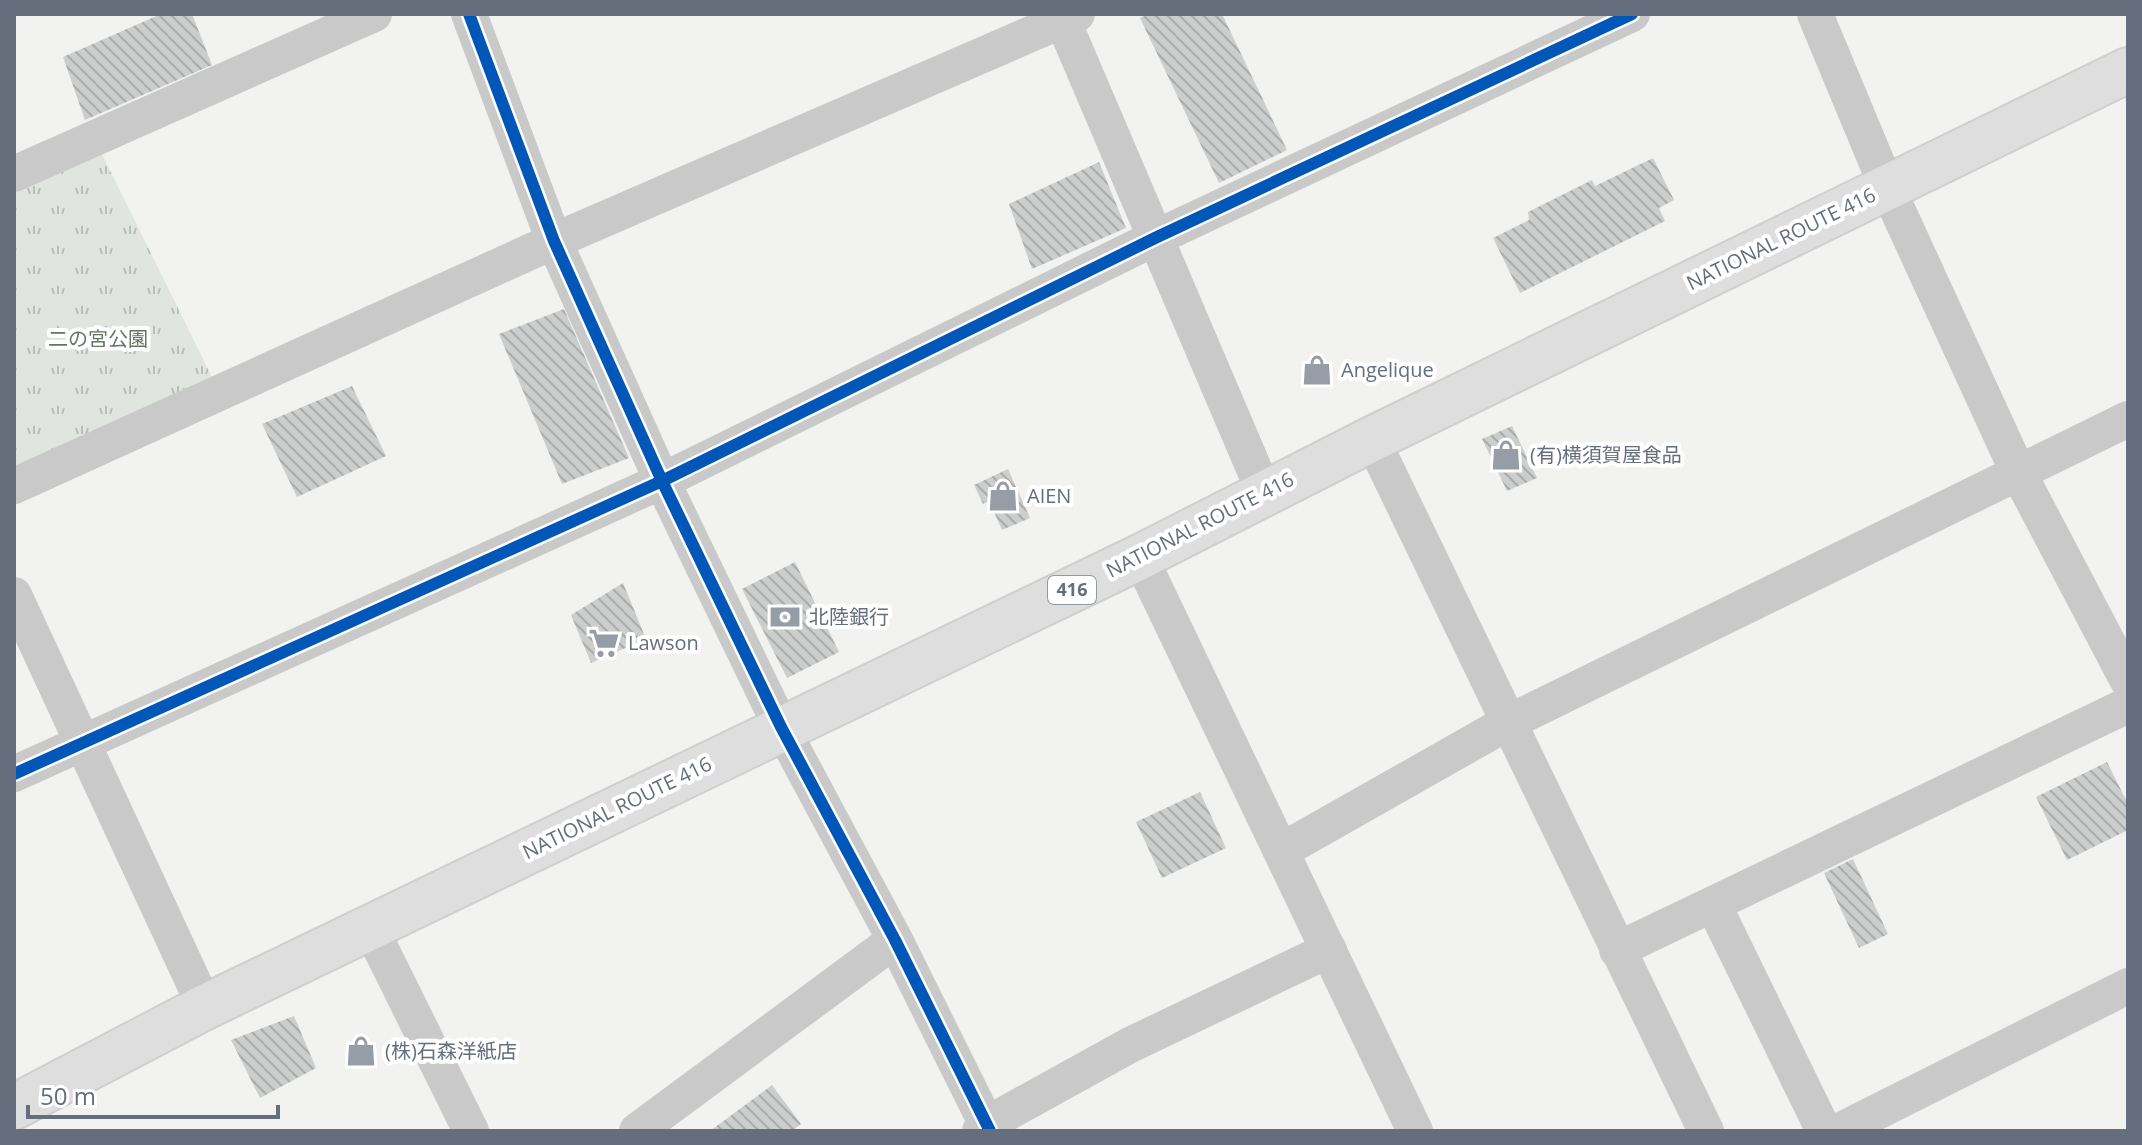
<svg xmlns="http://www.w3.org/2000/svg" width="2142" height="1145" font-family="'Open Sans','Noto Sans JP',sans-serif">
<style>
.park{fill:url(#park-tufts)}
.building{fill:url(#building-back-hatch)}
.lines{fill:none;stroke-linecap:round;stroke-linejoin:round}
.trunk-casing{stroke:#cecfcf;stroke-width:48}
.minor{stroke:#c9c9ca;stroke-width:36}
.trunk{stroke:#dedede;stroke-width:44}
.cycleway-casing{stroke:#fff;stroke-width:17}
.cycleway{stroke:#0057b8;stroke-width:12}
.labels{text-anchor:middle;stroke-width:8;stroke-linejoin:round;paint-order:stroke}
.shield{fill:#fff;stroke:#949aa5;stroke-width:2}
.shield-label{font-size:18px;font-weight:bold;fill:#666e7e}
.street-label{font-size:20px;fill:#666e7e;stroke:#fff}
.park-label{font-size:20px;fill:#647664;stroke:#fff}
.poi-label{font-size:20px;fill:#666e7e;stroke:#fff;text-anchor:start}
</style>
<defs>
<pattern id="park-tufts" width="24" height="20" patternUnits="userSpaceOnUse" patternTransform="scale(2)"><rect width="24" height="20" fill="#e1e5e0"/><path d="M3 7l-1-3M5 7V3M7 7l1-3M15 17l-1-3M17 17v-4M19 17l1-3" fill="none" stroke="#babebb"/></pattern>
<pattern id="building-back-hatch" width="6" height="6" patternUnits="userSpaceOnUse" patternTransform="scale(2)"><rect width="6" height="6" fill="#cccdcd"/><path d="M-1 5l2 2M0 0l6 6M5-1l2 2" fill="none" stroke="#a9abac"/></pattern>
</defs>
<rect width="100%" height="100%" fill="#f2f3f1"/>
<path class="park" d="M 99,148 L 214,381 L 14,471 L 14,188 Z"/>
<path class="building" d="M 161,14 L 192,14 L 212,65 L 85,120 L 63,57 Z
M 1149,14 L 1222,14 L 1287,150 L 1219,183 L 1140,18 Z
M 1653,158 L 1674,200 L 1659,208 L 1665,221 L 1520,293 L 1493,238 L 1529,220 L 1528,212 L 1592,180 L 1595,186 Z
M 1099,162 L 1126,228 L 1032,269 L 1009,204 Z
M 564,309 L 629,458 L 562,484 L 499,334 Z
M 352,386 L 386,456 L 297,497 L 262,424 Z
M 1512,426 L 1537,478 L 1507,491 L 1482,439 Z
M 1008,469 L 1030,518 L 1002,530 L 989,501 L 983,504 L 974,485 Z
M 795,562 L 839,652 L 787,678 L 742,589 Z
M 623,583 L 646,639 L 591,663 L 571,615 Z
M 2107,762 L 2128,804 L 2128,830 L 2067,860 L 2036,797 Z
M 1200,792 L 1226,848 L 1162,878 L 1136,822 Z
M 1853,859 L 1888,934 L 1859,948 L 1824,873 Z
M 294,1016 L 316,1068 L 260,1098 L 231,1040 Z
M 772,1085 L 801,1124 L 792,1131 L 710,1131 Z"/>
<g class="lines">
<g class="trunk-casing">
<path id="trunk" d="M 14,1107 L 205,1007 L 1140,557 L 1372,439 L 2128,70"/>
</g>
<path class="minor" d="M 469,14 L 554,241 L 662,481 L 781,727 L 895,940 L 990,1131
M 1060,14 L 1264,492
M 1815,14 L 1887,187 L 2017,470 L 2128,681
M 14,174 L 374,14
M 1372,439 L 1706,1131
M 14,486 L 554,241 L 1077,14
M 1140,557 L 1415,1131
M 14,595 L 205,1007
M 14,774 L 662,481 L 1155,238 L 1632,14
M 1281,851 L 1507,723 L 2128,419
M 1713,904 L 1824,1131
M 371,929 L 471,1131
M 1617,950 L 2128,705
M 637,1131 L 895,940
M 980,1131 L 987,1124 L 1130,1045 L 1329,950
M 1839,1131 L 2128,986"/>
<use href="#trunk" class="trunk"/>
<g class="cycleway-casing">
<path id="cycleway" d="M 469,14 L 554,241 L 662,481 L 781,727 L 895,940 L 990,1131
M 14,774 L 662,481 L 1155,238 L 1632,14"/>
</g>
<use href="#cycleway" class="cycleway"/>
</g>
<defs>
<g id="shop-bare" transform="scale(2.4)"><path d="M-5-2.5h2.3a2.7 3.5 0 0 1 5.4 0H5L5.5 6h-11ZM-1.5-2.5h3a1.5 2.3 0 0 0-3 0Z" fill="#979da6" stroke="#fff" stroke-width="2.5" paint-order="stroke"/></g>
<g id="bank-bare" transform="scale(2.4)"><path d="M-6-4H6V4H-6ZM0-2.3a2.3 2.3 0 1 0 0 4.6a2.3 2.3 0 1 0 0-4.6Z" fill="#979da6" stroke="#fff" stroke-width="2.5" paint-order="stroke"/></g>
<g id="supermarket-bare" transform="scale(2.4)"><path d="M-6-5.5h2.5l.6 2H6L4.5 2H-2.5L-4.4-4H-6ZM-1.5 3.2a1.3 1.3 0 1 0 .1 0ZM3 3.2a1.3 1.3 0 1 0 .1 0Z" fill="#979da6" stroke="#fff" stroke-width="2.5" paint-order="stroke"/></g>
</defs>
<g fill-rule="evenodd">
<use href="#shop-bare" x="1317" y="370"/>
<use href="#shop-bare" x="1506" y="455"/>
<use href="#shop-bare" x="1003" y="496"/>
<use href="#bank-bare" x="785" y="617"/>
<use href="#supermarket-bare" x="604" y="643"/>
<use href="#shop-bare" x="361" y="1051"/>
</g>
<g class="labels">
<rect class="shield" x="1048" y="576" width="48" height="28" rx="6"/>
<g class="shield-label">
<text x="1072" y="596">416</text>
</g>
<g class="street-label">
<text transform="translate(1781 239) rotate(-26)" y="7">NATIONAL ROUTE 416</text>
<text transform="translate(1200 525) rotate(-27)" y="7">NATIONAL ROUTE 416</text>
<text transform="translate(617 808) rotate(-26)" y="7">NATIONAL ROUTE 416</text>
</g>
<g class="park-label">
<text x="98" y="346">二の宮公園</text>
</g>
<g class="poi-label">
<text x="1341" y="377">Angelique</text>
<text x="1530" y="462">(有)横須賀屋食品</text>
<text x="1027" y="503">AIEN</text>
<text x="809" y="624">北陸銀行</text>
<text x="628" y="650">Lawson</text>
<text x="385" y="1058">(株)石森洋紙店</text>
</g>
</g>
<rect width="2142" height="1145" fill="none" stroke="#666e7e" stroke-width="32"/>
<path d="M28 1105v12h250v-12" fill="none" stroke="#666e7e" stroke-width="4"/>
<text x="40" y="1105" font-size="24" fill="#666e7e" stroke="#ffffff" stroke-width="6" paint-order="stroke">50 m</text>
</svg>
